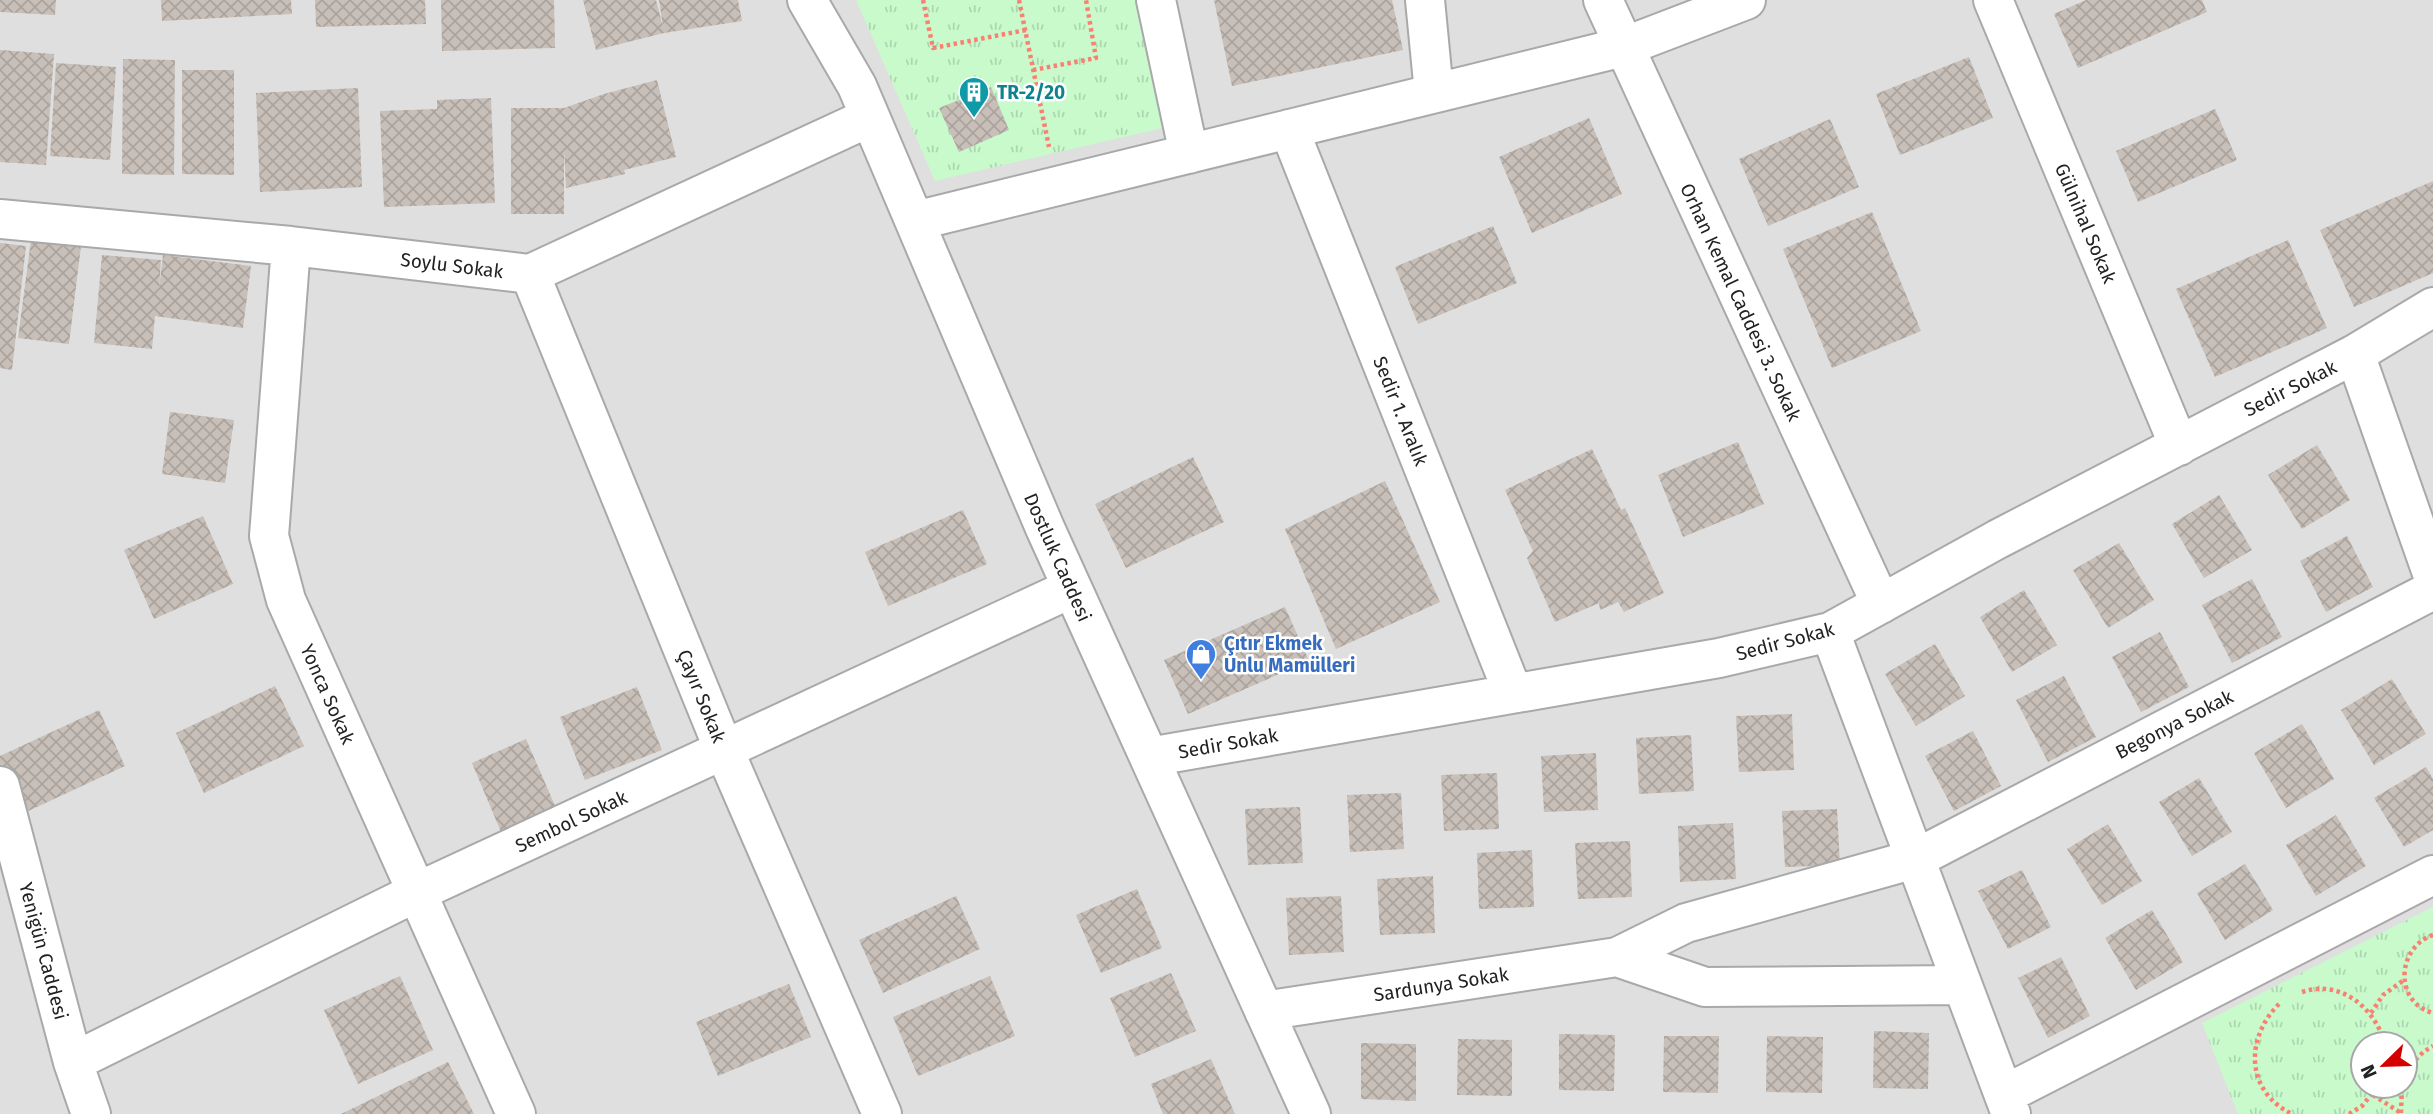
<svg xmlns="http://www.w3.org/2000/svg" width="2433" height="1114" font-family="'Fira Sans',sans-serif">
<style>
.residential{fill:#e0dfdf;fill-rule:evenodd}
.park{fill:url(#park-tufts);fill-rule:evenodd}
.building{fill:url(#building-cross-hatch)}
.lines{fill:none;stroke-linecap:round;stroke-linejoin:round}
.minor-casing{stroke:#a9a9a9;stroke-width:42}
.path{stroke:#fa8072;stroke-width:4.5;stroke-dasharray:3.5 3.5;stroke-linecap:butt}
.minor{stroke:#fff;stroke-width:38}
.labels{text-anchor:middle;stroke-width:5;stroke-linejoin:round;paint-order:stroke}
.culture-label{font-size:19px;font-weight:bold;fill:#0d838f;stroke:#fff;text-anchor:start}
.street-label{font-size:19px;fill:#222;stroke:#fff}
.shop-label{font-size:19px;font-weight:bold;fill:#366cbe;stroke:#fff;text-anchor:start}
</style>
<defs>
<pattern id="park-tufts" width="24" height="20" patternUnits="userSpaceOnUse" patternTransform="scale(1.75)"><rect width="24" height="20" fill="#c8facc"/><path d="M3 7l-1-3M5 7V3M7 7l1-3M15 17l-1-3M17 17v-4M19 17l1-3" fill="none" stroke="#acd6af"/></pattern>
<pattern id="building-cross-hatch" width="8" height="8" patternUnits="userSpaceOnUse" patternTransform="scale(1.75)"><rect width="8" height="8" fill="#c7bfb8"/><path d="M0 0l8 8M0 8l8-8" fill="none" stroke="#aba49e"/></pattern>
</defs>
<rect width="100%" height="100%" fill="#f2efe9"/>
<path class="residential" d="M 0,0 L 2433,0 L 2433,1114 L 0,1114 ZM 2363,1044 L 2405,1044 L 2405,1086 L 2363,1086 Z"/>
<path class="park" d="M 856,0 L 1135,0 L 1162,128 L 935,181 Z
M 2433,907 L 2433,1114 L 2238,1114 L 2202,1023 ZM 2363,1044 L 2405,1044 L 2405,1086 L 2363,1086 Z"/>
<path class="building" d="M 0,0 L 56,0 L 55,15 L 0,12 Z
M 161,0 L 291,0 L 292,14 L 162,21 Z
M 315,0 L 425,0 L 426,24 L 316,27 Z
M 441,0 L 554,0 L 555,48 L 442,51 Z
M 583,0 L 656,0 L 663,27 L 659,0 L 738,0 L 742,21 L 664,33 L 596,50 Z
M 1214,0 L 1392,0 L 1403,50 L 1232,86 Z
M 2086,0 L 2202,0 L 2207,12 L 2078,68 L 2054,14 Z
M 0,50 L 54,54 L 46,165 L 0,162 Z
M 1969,57 L 1993,118 L 1900,155 L 1876,94 Z
M 123,59 L 175,60 L 174,175 L 122,174 Z
M 56,63 L 116,67 L 110,160 L 50,156 Z
M 182,70 L 234,70 L 234,175 L 182,174 Z
M 657,80 L 676,157 L 624,170 L 625,174 L 566,188 L 564,148 L 564,214 L 511,214 L 511,108 L 564,108 L 604,94 Z
M 991,87 L 1009,130 L 959,152 L 939,108 Z
M 358,88 L 362,187 L 260,192 L 256,93 Z
M 491,98 L 495,203 L 384,207 L 380,111 L 437,109 L 437,100 Z
M 2215,109 L 2237,160 L 2138,202 L 2116,151 Z
M 1589,118 L 1622,194 L 1532,233 L 1499,157 Z
M 1830,119 L 1859,187 L 1768,226 L 1739,159 Z
M 2433,181 L 2433,273 L 2354,307 L 2320,230 Z
M 1872,212 L 1921,331 L 1832,368 L 1783,249 Z
M 1493,226 L 1517,283 L 1418,324 L 1395,267 Z
M 31,240 L 81,246 L 69,344 L 18,338 Z
M 2288,240 L 2327,328 L 2215,377 L 2176,289 Z
M 0,243 L 26,246 L 12,370 L 0,368 Z
M 102,255 L 161,260 L 159,289 L 163,255 L 251,266 L 243,328 L 155,316 L 152,349 L 94,343 Z
M 170,412 L 234,420 L 225,483 L 162,474 Z
M 1738,442 L 1764,504 L 1683,537 L 1658,475 Z
M 2317,445 L 2350,500 L 2302,529 L 2268,475 Z
M 1592,449 L 1621,510 L 1625,508 L 1664,593 L 1624,612 L 1618,602 L 1600,610 L 1599,603 L 1555,622 L 1527,558 L 1533,551 L 1505,490 Z
M 1193,457 L 1224,522 L 1126,568 L 1095,504 Z
M 1385,481 L 1440,602 L 1336,649 L 1285,529 Z
M 2219,495 L 2252,550 L 2204,578 L 2172,524 Z
M 963,510 L 987,564 L 888,606 L 865,552 Z
M 203,516 L 233,584 L 154,619 L 124,550 Z
M 2347,536 L 2373,587 L 2326,612 L 2300,561 Z
M 2119,543 L 2154,600 L 2108,628 L 2073,570 Z
M 2252,579 L 2282,637 L 2232,663 L 2202,605 Z
M 2024,590 L 2057,645 L 2012,672 L 1980,617 Z
M 1285,607 L 1309,661 L 1188,714 L 1164,660 Z
M 2160,632 L 2189,687 L 2141,712 L 2112,657 Z
M 1935,644 L 1965,696 L 1916,726 L 1885,674 Z
M 2064,676 L 2096,737 L 2048,762 L 2016,700 Z
M 2392,679 L 2426,734 L 2374,765 L 2341,710 Z
M 275,686 L 304,746 L 204,793 L 176,733 Z
M 637,687 L 662,750 L 585,780 L 560,717 Z
M 99,710 L 125,766 L 24,813 L 0,764 L 0,756 Z
M 1792,714 L 1794,770 L 1739,772 L 1736,716 Z
M 2302,724 L 2334,779 L 2286,808 L 2254,753 Z
M 1973,731 L 2001,786 L 1954,811 L 1925,756 Z
M 1691,735 L 1694,791 L 1639,794 L 1636,738 Z
M 526,739 L 556,808 L 501,832 L 472,763 Z
M 1596,753 L 1598,810 L 1544,812 L 1541,756 Z
M 2426,767 L 2433,779 L 2433,830 L 2404,847 L 2374,798 Z
M 1497,773 L 1499,829 L 1444,831 L 1441,775 Z
M 2199,778 L 2232,832 L 2192,856 L 2159,802 Z
M 1401,793 L 1404,849 L 1350,852 L 1347,795 Z
M 1300,807 L 1303,863 L 1248,865 L 1245,809 Z
M 1837,809 L 1840,865 L 1785,867 L 1782,811 Z
M 2336,815 L 2366,866 L 2316,896 L 2286,845 Z
M 1733,823 L 1736,879 L 1680,882 L 1678,826 Z
M 2108,824 L 2142,881 L 2102,905 L 2067,849 Z
M 1630,841 L 1632,897 L 1578,899 L 1575,843 Z
M 1532,850 L 1534,907 L 1479,909 L 1477,853 Z
M 2245,864 L 2273,910 L 2225,940 L 2197,893 Z
M 2022,870 L 2051,927 L 2008,949 L 1978,891 Z
M 1433,876 L 1435,933 L 1380,935 L 1377,879 Z
M 1137,889 L 1162,948 L 1101,973 L 1076,915 Z
M 956,896 L 980,949 L 883,993 L 859,940 Z
M 1341,896 L 1344,952 L 1289,955 L 1286,898 Z
M 2152,910 L 2183,962 L 2136,990 L 2105,938 Z
M 2061,957 L 2090,1016 L 2048,1038 L 2018,978 Z
M 1171,973 L 1196,1031 L 1135,1057 L 1110,998 Z
M 400,976 L 433,1050 L 358,1084 L 324,1010 Z
M 990,976 L 1015,1036 L 918,1076 L 893,1017 Z
M 789,984 L 811,1037 L 718,1076 L 696,1022 Z
M 1874,1031 L 1929,1033 L 1928,1089 L 1873,1088 Z
M 1559,1034 L 1615,1035 L 1614,1091 L 1559,1090 Z
M 1664,1036 L 1719,1036 L 1718,1093 L 1663,1092 Z
M 1767,1036 L 1823,1037 L 1822,1093 L 1766,1092 Z
M 1458,1039 L 1512,1040 L 1512,1096 L 1457,1095 Z
M 1361,1043 L 1416,1044 L 1416,1101 L 1361,1099 Z
M 1211,1059 L 1235,1114 L 1163,1114 L 1151,1084 Z
M 448,1062 L 474,1114 L 341,1114 Z"/>
<g class="lines">
<g class="minor-casing">
<path id="minor" d="M 807,0 L 857,86 L 1045,528 L 1311,1114
M 1156,0 L 1189,154
M 1425,0 L 1434,93
M 1603,0 L 1881,604
M 1993,0 L 2179,446
M 1289,129 L 1513,693
M 0,219 L 291,246 L 530,274 L 870,117
M 915,221 L 1623,47 L 1746,0
M 291,246 L 269,536 L 286,600 L 516,1114
M 530,274 L 724,750 L 882,1114
M 2355,354 L 2433,576
M 1830,632 L 2011,1114
M 1149,757 L 1719,658 L 1830,632 L 1998,539 L 2355,354 L 2433,307
M 0,786 L 73,1062 L 91,1114
M 1617,957 L 1705,987 L 1962,985
M 1264,1011 L 1617,957 L 1686,923 L 1915,859 L 2433,590
M 73,1062 L 417,892 L 1072,588
M 2004,1095 L 2433,875"/>
</g>
<path class="path" d="M 923,0 L 933,48 L 1026,30
M 1019,0 L 1049,147
M 1033,70 L 1096,58 L 1086,0
M 2433,935 C 2397,947 2393,1002 2433,1013
M 2302,992 C 2341,979 2375,1008 2385,1044
M 2279,1004 C 2245,1038 2245,1091 2292,1114
M 2371,1013 L 2383,995 L 2404,980
M 2405,1078 C 2410,1064 2420,1053 2433,1046
M 2373,1095 L 2401,1113
M 2401,1113 L 2402,1086
M 2349,1114 L 2362,1106 L 2378,1086"/>
<use href="#minor" class="minor"/>
</g>
<defs>
<g id="building-pin" transform="scale(1.575)"><path d="M0 17L-7.5 6A9.5 9.5 0 1 1 7.5 6Z" fill="#0f9aa8" stroke="#fff"/><path d="M-4-6H4V6H1V3H-1V6H-4ZM-2.5-4.3h1.7v1.8h-1.7ZM.8-4.3h1.7v1.8H.8ZM-2.5-1h1.7V.8h-1.7ZM.8-1h1.7V.8H.8Z" fill="#fff"/></g>
<g id="shop-pin" transform="scale(1.575)"><path d="M0 17L-7.5 6A9.5 9.5 0 1 1 7.5 6Z" fill="#3f7fe0" stroke="#fff"/><path d="M-5-2.5h2.3a2.7 3.5 0 0 1 5.4 0H5L5.5 6h-11ZM-1.5-2.5h3a1.5 2.3 0 0 0-3 0Z" fill="#fff"/></g>
</defs>
<g fill-rule="evenodd">
<use href="#building-pin" x="974" y="92"/>
<use href="#shop-pin" x="1201" y="654"/>
</g>
<g class="labels">
<g class="culture-label">
<text x="997" y="99">TR-2/20</text>
</g>
<g class="street-label">
<text transform="translate(2086 223) rotate(67)" y="7">Gülnihal Sokak</text>
<text transform="translate(452 265) rotate(7)" y="7">Soylu Sokak</text>
<text transform="translate(1741 302) rotate(65)" y="7">Orhan Kemal Caddesi 3. Sokak</text>
<text transform="translate(2290 388) rotate(-27)" y="7">Sedir Sokak</text>
<text transform="translate(1401 411) rotate(68)" y="7">Sedir 1. Aralık</text>
<text transform="translate(1058 557) rotate(66)" y="7">Dostluk Caddesi</text>
<text transform="translate(1785 641) rotate(-15)" y="7">Sedir Sokak</text>
<text transform="translate(328 694) rotate(66)" y="7">Yonca Sokak</text>
<text transform="translate(702 696) rotate(68)" y="7">Çayır Sokak</text>
<text transform="translate(2174 724) rotate(-27)" y="7">Begonya Sokak</text>
<text transform="translate(1228 743) rotate(-10)" y="7">Sedir Sokak</text>
<text transform="translate(571 821) rotate(-25)" y="7">Sembol Sokak</text>
<text transform="translate(44 951) rotate(75)" y="7">Yenigün Caddesi</text>
<text transform="translate(1441 984) rotate(-9)" y="7">Sardunya Sokak</text>
</g>
<g class="shop-label">
<text x="1224" y="650">Çıtır Ekmek<tspan x="1224" dy="22">Unlu Mamülleri</tspan></text>
</g>
</g>
<g transform="translate(2384 1065) rotate(247)"><circle r="33" fill="#ffffff" stroke="#a7a7a7" stroke-width="2"/>
<path d="M0-5L12 26L0 18L-12 26Z" fill="#d40000"/>
<text y="-10" font-size="19" font-weight="bold" text-anchor="middle" fill="#222222">N</text>
</g>
</svg>
